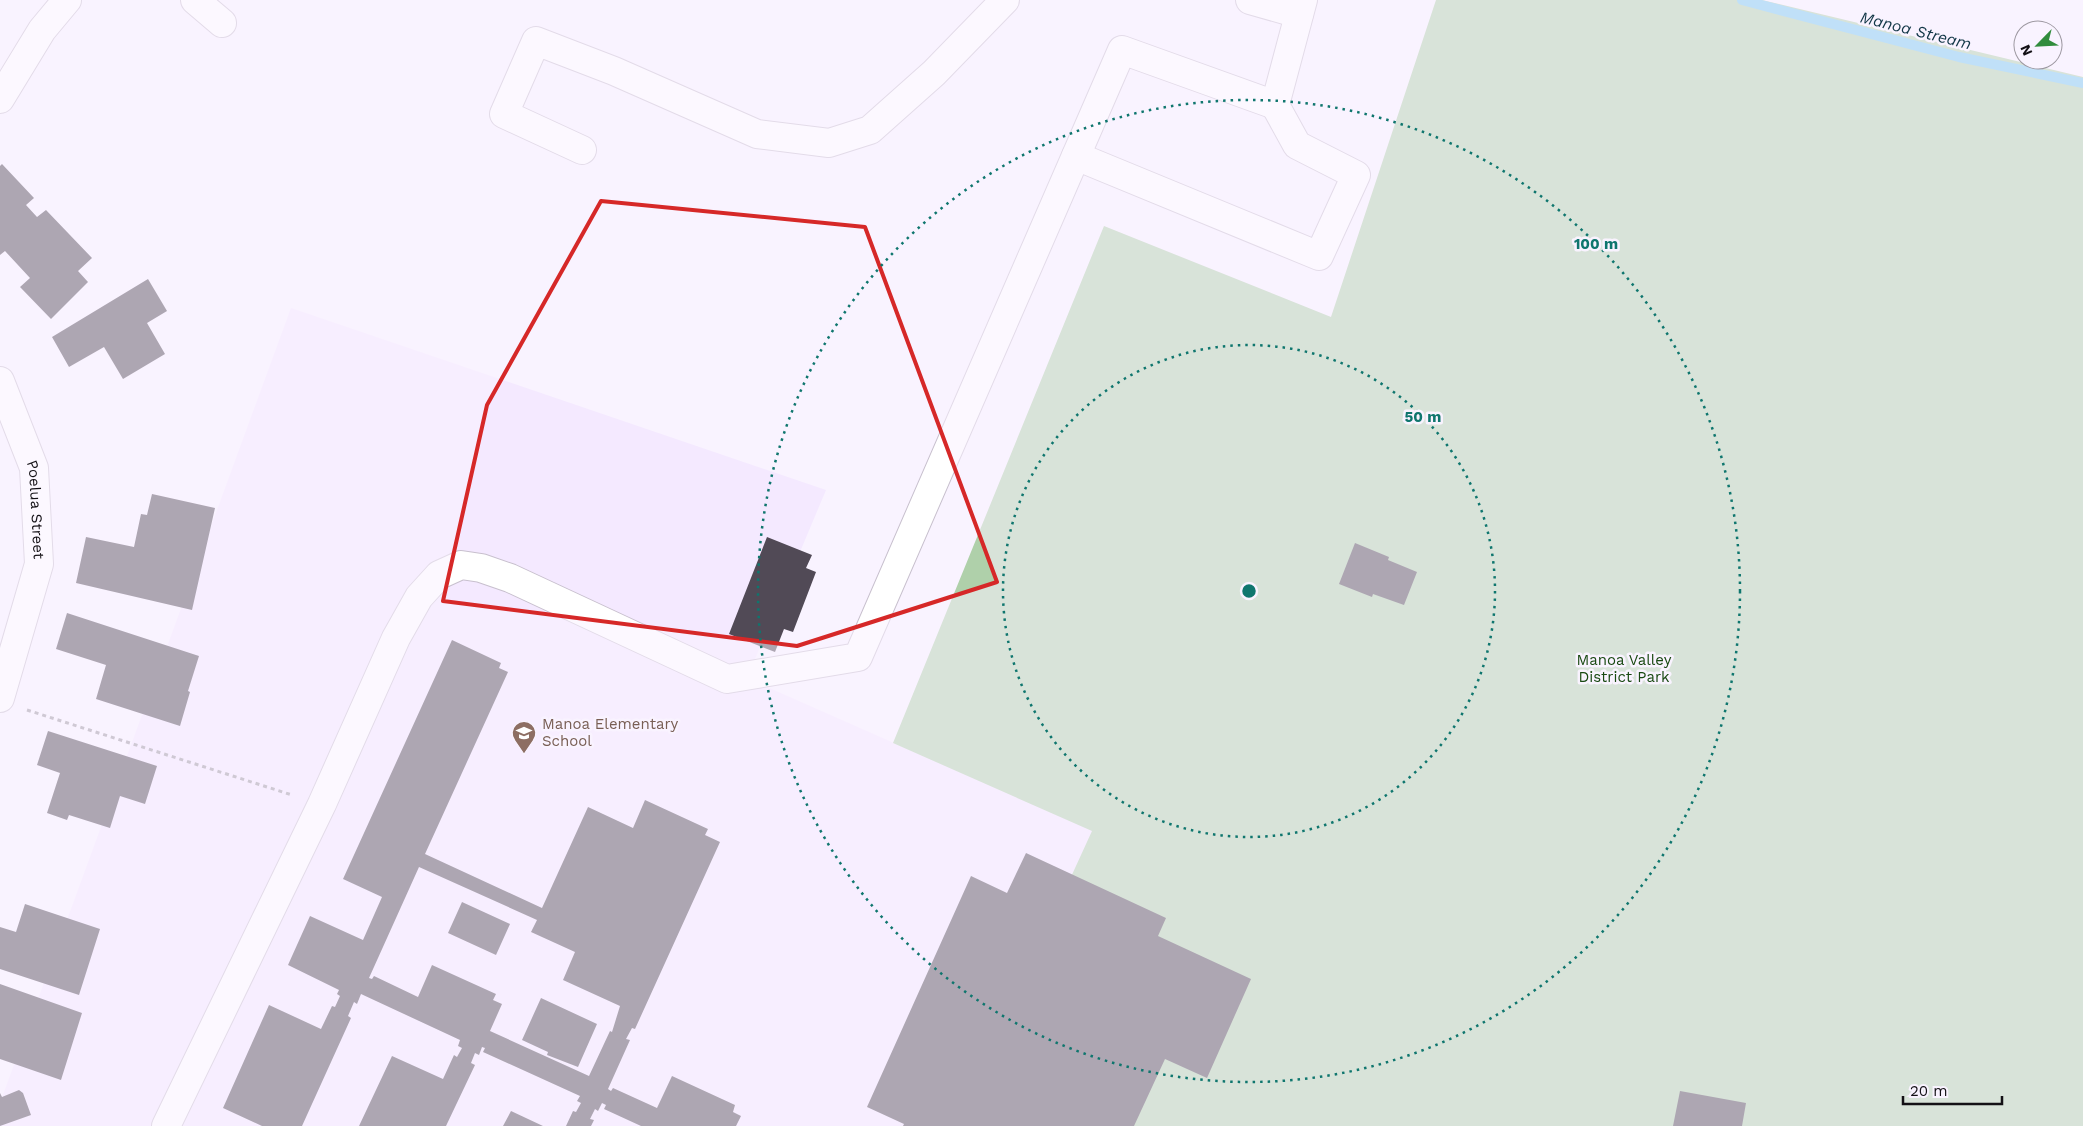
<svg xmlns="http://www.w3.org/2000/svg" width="2083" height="1126" font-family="'Work Sans',sans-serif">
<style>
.built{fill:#f4e9ff}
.green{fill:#afd0aa}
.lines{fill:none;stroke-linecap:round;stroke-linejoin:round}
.stream{stroke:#7acbf0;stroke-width:10}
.building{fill:#514a56;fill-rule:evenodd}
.minor-casing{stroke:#c8c0ce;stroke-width:30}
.path{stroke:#9c97a0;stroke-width:3;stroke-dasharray:4 4;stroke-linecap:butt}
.minor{stroke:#fff;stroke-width:28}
.marked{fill:none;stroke:#d62828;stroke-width:4;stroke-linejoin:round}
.ring{fill:none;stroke:#0f766e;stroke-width:2.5;stroke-dasharray:2.5 5}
.labels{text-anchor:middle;stroke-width:5;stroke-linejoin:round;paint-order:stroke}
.street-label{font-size:15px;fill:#131015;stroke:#f9f3ff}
.park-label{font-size:15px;fill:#184911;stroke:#f9f3ff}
.education-label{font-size:15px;fill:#785e54;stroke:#f9f3ff;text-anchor:start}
.water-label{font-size:16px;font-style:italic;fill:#113646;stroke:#f9f3ff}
.centre{fill:#0f766e;stroke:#f9f3ff;stroke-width:2.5}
.ring-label{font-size:15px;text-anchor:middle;font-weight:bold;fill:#0f766e;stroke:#f9f3ff;stroke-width:5;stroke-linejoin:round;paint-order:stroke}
</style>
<rect width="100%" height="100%" fill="#f9f3ff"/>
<path class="built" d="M 291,308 L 826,490 L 747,678 L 1093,831 L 957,1126 L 0,1126 L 0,1103 Z"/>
<path class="green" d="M 1436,0 L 1762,0 L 2083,77 L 2083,1126 L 957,1126 L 1092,831 L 893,743 L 1104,226 L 1331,317 Z"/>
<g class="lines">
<path class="stream" d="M 1742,0 L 1959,57 L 2083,83"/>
</g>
<path class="building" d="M 2,164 L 34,198 L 26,205 L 37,217 L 46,210 L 92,258 L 78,271 L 88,282 L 51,319 L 20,287 L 30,278 L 5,251 L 0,255 L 0,166 Z
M 148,279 L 167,311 L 147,323 L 165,354 L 123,379 L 104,347 L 69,367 L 52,337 Z
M 152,494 L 215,508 L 192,610 L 76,583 L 86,537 L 134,547 L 141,514 L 147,515 Z
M 767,537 L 812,555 L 806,568 L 816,572 L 793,632 L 784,629 L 775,652 L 729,634 Z
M 1355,543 L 1389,557 L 1388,560 L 1417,572 L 1404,605 L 1373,594 L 1372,597 L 1339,584 Z
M 67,613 L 199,656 L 188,691 L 190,692 L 180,726 L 96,699 L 106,665 L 56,649 Z
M 452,640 L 501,663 L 499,668 L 508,672 L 425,854 L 542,908 L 588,807 L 633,828 L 645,800 L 708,829 L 705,835 L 720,842 L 635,1029 L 632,1028 L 626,1039 L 630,1040 L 608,1089 L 611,1091 L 613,1088 L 657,1108 L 672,1076 L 735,1105 L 733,1112 L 741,1116 L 736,1126 L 641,1126 L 604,1109 L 606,1105 L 602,1103 L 598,1111 L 595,1109 L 590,1119 L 594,1120 L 591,1126 L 566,1126 L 573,1111 L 576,1112 L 581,1103 L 577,1101 L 580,1096 L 483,1052 L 485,1048 L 482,1047 L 479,1055 L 475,1053 L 471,1063 L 475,1065 L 446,1126 L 359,1126 L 392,1056 L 443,1079 L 454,1055 L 457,1057 L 462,1048 L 458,1046 L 460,1040 L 361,994 L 357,1004 L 354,1002 L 348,1016 L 351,1018 L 302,1126 L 262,1126 L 223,1108 L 269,1005 L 321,1029 L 332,1006 L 335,1007 L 340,996 L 337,994 L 339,990 L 288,965 L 310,916 L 363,940 L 382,897 L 343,879 ZM 419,867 L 537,920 L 531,932 L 575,952 L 563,980 L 620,1006 L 612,1032 L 610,1031 L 589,1076 L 490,1031 L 502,1004 L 493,1000 L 496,994 L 432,965 L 418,997 L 374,976 L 372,979 L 369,978 Z
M 48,731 L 157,766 L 145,804 L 120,796 L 110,828 L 69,815 L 67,820 L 47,813 L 60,773 L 37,765 Z
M 1026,853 L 1166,918 L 1158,936 L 1251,979 L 1207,1078 L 1165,1059 L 1134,1126 L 903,1126 L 904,1124 L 867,1107 L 971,876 L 1007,893 Z
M 462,902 L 510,924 L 496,955 L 448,933 Z
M 25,904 L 100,929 L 79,995 L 0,969 L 0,927 L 16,932 Z
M 0,984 L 82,1013 L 61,1080 L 0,1059 Z
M 541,998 L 597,1024 L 578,1067 L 547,1055 L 548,1052 L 522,1040 Z
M 19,1090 L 23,1093 L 31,1115 L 0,1126 L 0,1093 L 2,1097 Z
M 1680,1091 L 1746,1103 L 1742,1126 L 1673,1126 Z
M 511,1111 L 543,1126 L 503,1126 Z"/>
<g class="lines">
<g class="minor-casing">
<g id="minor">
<path d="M 195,0 L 222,23"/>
<path d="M 1250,0 L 1299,14"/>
<path d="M 0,99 L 42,30 L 67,0"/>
<path d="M 582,150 L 504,114 L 536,41 L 614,71 L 757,134 L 829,143 L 870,130 L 934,73 L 1005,0"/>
<path d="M 1076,156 L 1319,256 L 1356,175 L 1297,145 L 1275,105"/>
<path id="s1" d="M 0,381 L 34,468 L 39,564 L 0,698"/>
<path d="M 166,1126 L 322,804 L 396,638 L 419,597 L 439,575 L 461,565 L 481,568 L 510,578 L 727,679 L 858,657 L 1122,50 L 1275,105 L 1303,0"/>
</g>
</g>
<path class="path" d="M 27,710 L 292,795"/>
<use href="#minor" class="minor"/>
</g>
<path d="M0 0H2083V1126H0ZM 601,201 L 865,227 L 997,582 L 797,646 L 443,601 L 487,405 Z" fill="#f9f3ff" fill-opacity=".55" fill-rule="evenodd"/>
<path class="marked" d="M 601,201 L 865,227 L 997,582 L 797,646 L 443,601 L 487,405 Z"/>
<g class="ring">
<circle cx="1249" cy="591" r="246"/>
<circle cx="1249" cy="591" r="491"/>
</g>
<defs>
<g id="school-pin" transform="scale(1.25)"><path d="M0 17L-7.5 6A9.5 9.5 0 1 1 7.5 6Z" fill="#8d6e63" stroke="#f9f3ff"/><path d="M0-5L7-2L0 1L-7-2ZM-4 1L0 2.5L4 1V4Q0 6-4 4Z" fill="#fff"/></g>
</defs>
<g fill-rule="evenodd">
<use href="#school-pin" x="524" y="733"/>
</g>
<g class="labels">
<g class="street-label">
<text dy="5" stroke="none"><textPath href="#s1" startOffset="135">Poelua Street</textPath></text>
</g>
<g class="park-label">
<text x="1624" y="665">Manoa Valley<tspan x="1624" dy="17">District Park</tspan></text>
</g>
<g class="education-label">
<text x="542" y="729">Manoa Elementary<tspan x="542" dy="17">School</tspan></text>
</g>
<g class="water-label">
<text transform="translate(1916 30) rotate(14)" y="6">Manoa Stream</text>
</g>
</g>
<circle cx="1249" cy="591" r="8" class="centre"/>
<g class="ring-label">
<text x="1596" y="249">100 m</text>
<text x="1423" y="422">50 m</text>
</g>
<g transform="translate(2038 45) rotate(246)"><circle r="24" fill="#f9f3ff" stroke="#9d98a1"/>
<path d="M0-4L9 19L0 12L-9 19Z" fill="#318c3d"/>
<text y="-8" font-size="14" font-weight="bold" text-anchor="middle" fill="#131015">N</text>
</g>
<path d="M1903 1096v8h99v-8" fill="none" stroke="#131015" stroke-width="2.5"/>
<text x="1910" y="1096" font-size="15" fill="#131015" stroke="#f9f3ff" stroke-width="4" paint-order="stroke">20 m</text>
</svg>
